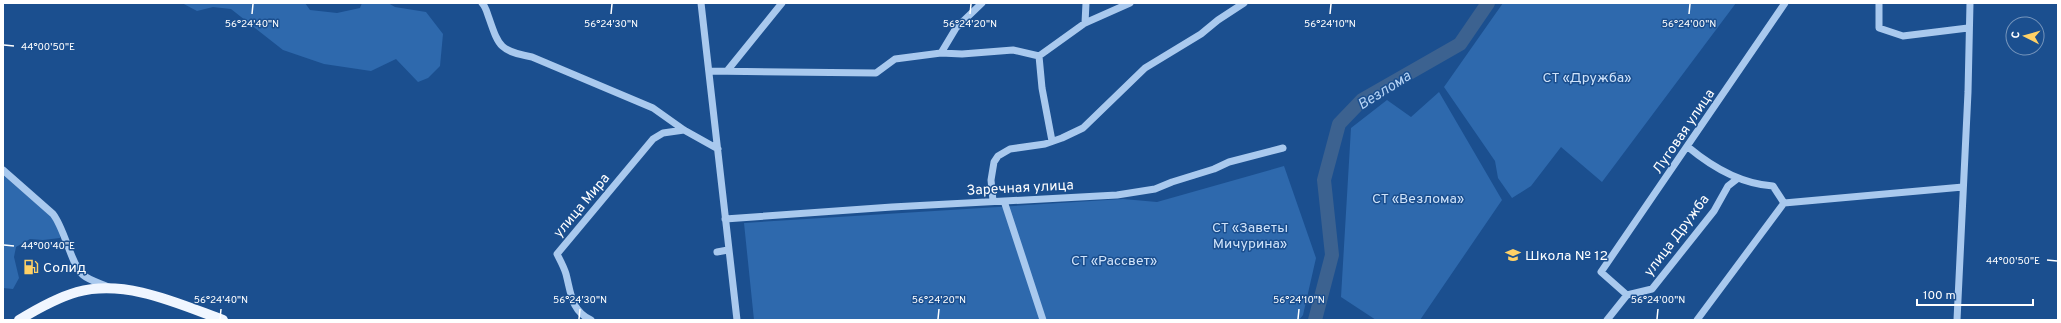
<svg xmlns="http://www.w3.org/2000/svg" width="2061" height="323" font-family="Overpass,sans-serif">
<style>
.green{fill:#2e69ad}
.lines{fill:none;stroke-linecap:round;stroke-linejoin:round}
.river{stroke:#3c6290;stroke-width:14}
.minor{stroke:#a9c9ee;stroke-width:7}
.major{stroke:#f0f6ff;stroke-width:10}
.ticks{fill:none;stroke:#fff;stroke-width:1.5}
.labels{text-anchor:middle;stroke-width:3;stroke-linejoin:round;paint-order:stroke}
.park-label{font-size:14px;fill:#cfe3fa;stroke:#1b4f8f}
.street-label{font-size:14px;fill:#fff;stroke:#1b4f8f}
.poi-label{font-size:14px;fill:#fff;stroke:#1b4f8f;text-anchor:start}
.water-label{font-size:15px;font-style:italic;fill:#b5d3f5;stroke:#1b4f8f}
.ticks-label{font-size:10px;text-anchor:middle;fill:#fff;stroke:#1b4f8f;stroke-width:3;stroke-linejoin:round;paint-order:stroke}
</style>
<rect width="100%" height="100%" fill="#1b4f8f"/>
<path class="green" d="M 182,3 L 305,3 L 310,10 L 337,13 L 360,8 L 362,3 L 388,3 L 395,7 L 426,12 L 443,34 L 440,66 L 428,78 L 418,82 L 396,59 L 371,71 L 324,64 L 283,50 L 231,9 L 213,7 L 197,11 Z
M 1503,3 L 1736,3 L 1602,182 L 1561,147 L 1531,186 L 1512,198 L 1498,178 L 1495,161 L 1444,87 Z
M 1439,92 L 1502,200 L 1420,320 L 1376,320 L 1341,297 L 1351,128 L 1387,100 L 1411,117 Z
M 1284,166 L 1316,258 L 1303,315 L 1299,320 L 754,320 L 744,223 L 1123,199 L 1157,202 Z
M 3,175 L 53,218 L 61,233 L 60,238 L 43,240 L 30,239 L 16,247 L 14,257 L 19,278 L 13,289 L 3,288 Z"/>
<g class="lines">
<path class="river" d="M 1315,320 L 1332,255 L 1324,180 L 1339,124 L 1362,100 L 1460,44 L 1488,3"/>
<path class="minor" d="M 482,3 C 486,7 487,13 489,18 C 499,47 500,51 532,57 L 653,108 L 684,130 L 718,149
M 701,3 L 737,320
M 1879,3 L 1879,28 L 1903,36 L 1968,28
M 1085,23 L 1086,3
M 941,53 L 956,28 L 982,3
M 1039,56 L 1085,23 L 1130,3
M 709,71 L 876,73 L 895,59 L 941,53 L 962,54 L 1013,50 L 1039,56 L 1042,88 L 1052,141
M 727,71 L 782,3
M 1688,147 C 1712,167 1742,184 1773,186 L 1784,203
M 3,170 L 53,214 C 65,229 71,265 83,275 C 90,281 103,284 111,288
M 993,201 L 991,180 L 994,162 L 998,156 L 1010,149 L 1045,144 L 1062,138 L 1083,128 L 1145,68 L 1201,34 L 1218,20 L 1244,3
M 1004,201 L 1043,320
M 725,219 L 892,207 L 1117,195 L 1155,189 L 1172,182 L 1214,169 L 1229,162 L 1283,148
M 717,252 L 728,250
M 1627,295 L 1601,272 L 1785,3
M 1627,295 L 1652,289 L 1714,211 L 1728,186 L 1737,179
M 591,320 C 571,311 571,293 566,274 C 564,267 560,260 557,254 L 653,139 L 663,133 L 684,130
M 1607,320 L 1627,295
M 1697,320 L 1784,203 L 1963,187
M 1957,320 L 1968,92 L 1970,3"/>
<path class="major" d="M 19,320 C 37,309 56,298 77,292 C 126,279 177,303 223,320"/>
</g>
<path class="ticks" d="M 252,14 L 253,4M 611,14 L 612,4M 970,14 L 971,4M 1330,14 L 1331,4M 1689,14 L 1690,4M 4,45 L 14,46M 4,245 L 14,246M 2047,260 L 2057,261M 220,319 L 221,309M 579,319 L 580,309M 938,319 L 939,309M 1298,319 L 1299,309M 1657,319 L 1658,309"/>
<defs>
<g id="school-bare" transform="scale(1.2)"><path d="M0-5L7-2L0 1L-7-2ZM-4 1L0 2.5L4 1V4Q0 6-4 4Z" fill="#ffd166" stroke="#1b4f8f" stroke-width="2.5" paint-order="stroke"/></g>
<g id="fuel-bare" transform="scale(1.2)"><path d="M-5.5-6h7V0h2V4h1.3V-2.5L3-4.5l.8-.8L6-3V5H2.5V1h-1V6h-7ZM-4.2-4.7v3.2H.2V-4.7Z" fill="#ffd166" stroke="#1b4f8f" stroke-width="2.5" paint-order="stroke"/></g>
</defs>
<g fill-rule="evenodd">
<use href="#school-bare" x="1513" y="255"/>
<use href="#fuel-bare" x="31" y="267"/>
</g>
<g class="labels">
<g class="park-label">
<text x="1587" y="82">СТ «Дружба»</text>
<text x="1418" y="203">СТ «Везлома»</text>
<text x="1250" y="232">СТ «Заветы<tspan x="1250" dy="16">Мичурина»</tspan></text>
<text x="1114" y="265">СТ «Рассвет»</text>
</g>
<g class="street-label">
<text transform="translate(1683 131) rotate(-56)" y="5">Луговая улица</text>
<text transform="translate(1020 187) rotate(-3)" y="5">Заречная улица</text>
<text transform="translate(581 205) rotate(-50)" y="5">улица Мира</text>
<text transform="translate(1676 235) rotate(-53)" y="5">улица Дружба</text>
</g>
<g class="poi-label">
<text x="1525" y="260">Школа № 12</text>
<text x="43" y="272">Солид</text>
</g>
<g class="water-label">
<text transform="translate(1384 90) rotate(-32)" y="5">Везлома</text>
</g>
</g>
<g class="ticks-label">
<text x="252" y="27">56°24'40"N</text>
<text x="611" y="27">56°24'30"N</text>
<text x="970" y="27">56°24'20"N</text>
<text x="1330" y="27">56°24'10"N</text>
<text x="1689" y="27">56°24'00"N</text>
<text x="48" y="50">44°00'50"E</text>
<text x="48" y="249">44°00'40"E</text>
<text x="2013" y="264">44°00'50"E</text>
<text x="221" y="303">56°24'40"N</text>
<text x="580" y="303">56°24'30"N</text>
<text x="939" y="303">56°24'20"N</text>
<text x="1299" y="303">56°24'10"N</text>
<text x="1658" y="303">56°24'00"N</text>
</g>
<rect width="2061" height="323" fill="none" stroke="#ffffff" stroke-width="8"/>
<g transform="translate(2025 36) rotate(276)"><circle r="19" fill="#1b4f8f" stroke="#7695bc"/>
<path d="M0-3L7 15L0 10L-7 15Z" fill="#ffd166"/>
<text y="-6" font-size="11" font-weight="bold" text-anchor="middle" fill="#ffffff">С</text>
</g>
<path d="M1917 299v6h116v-6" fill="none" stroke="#ffffff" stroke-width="2"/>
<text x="1923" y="299" font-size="12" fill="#ffffff" stroke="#1b4f8f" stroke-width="3" paint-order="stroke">100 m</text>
</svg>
